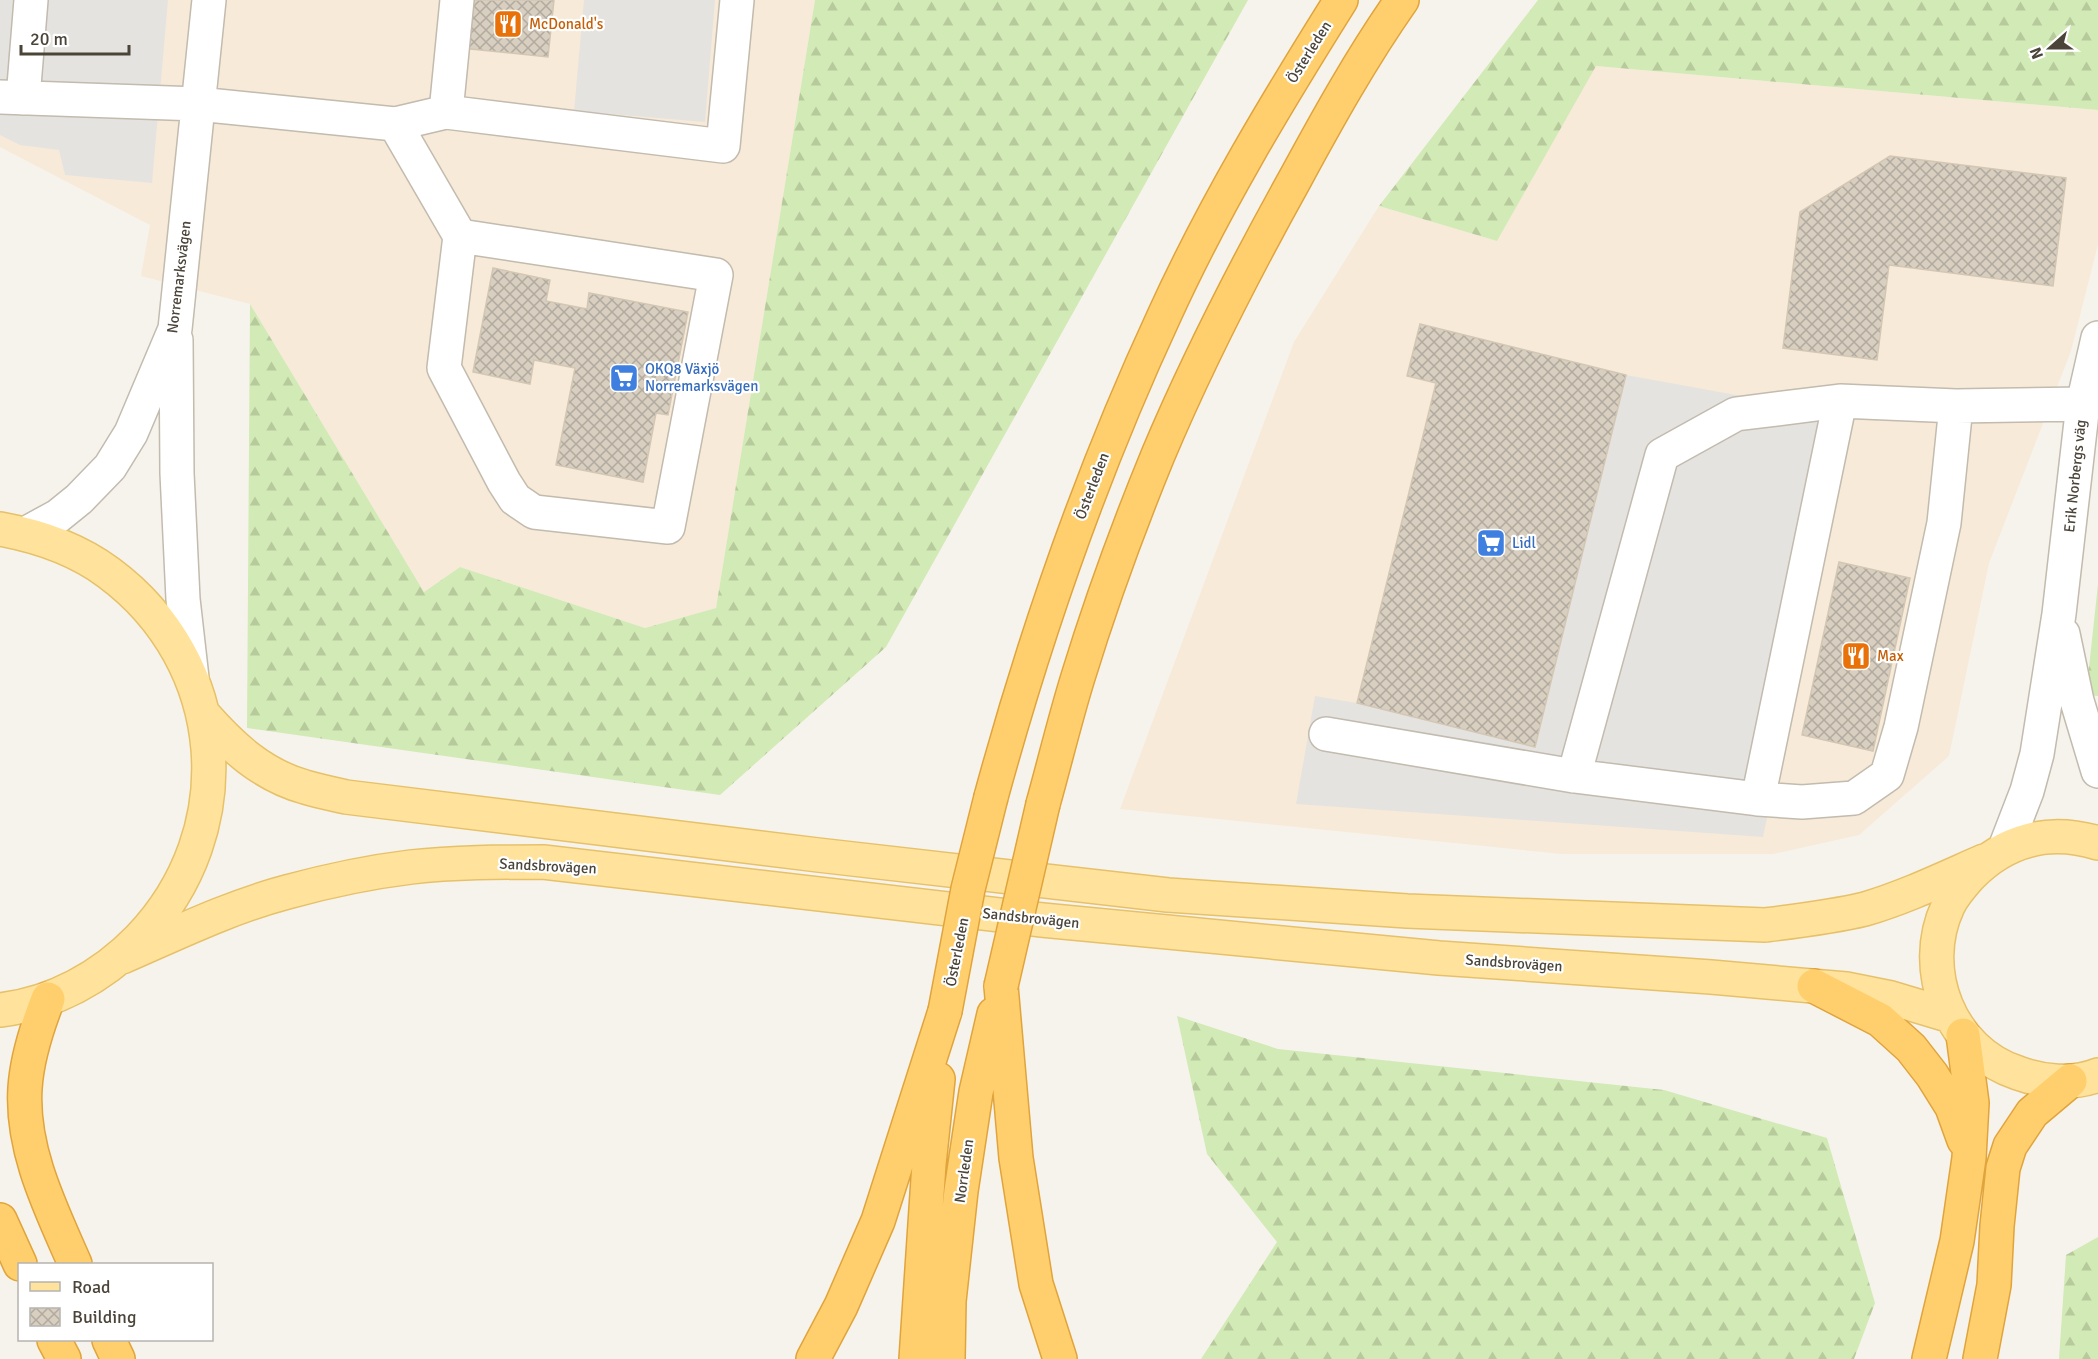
<svg xmlns="http://www.w3.org/2000/svg" width="2098" height="1359" font-family="Signika,sans-serif">
<style>
.commercial{fill:#f7ead8}
.forest{fill:url(#forest-firs)}
.parking{fill:#e5e3e0}
.building{fill:url(#building-cross-hatch);stroke:#d3c7b4;stroke-width:1.5}
.lines{fill:none;stroke-linecap:round;stroke-linejoin:round}
.minor-casing{stroke:#c2bbae;stroke-width:36}
.major-casing{stroke:#e6c16a;stroke-width:36}
.highway-casing{stroke:#e0a43c;stroke-width:36}
.minor{stroke:#fff;stroke-width:33}
.major{stroke:#ffe39c;stroke-width:33}
.highway{stroke:#ffcf6e;stroke-width:33}
.highway-bridge-casing{stroke:#e0a43c;stroke-width:36;stroke-linecap:butt}
.highway-bridge{stroke:#ffcf6e;stroke-width:33}
.labels{text-anchor:middle;stroke-width:4.5;stroke-linejoin:round;paint-order:stroke}
.food-label{font-size:15px;fill:#c56008;stroke:#fff;text-anchor:start}
.street-label{font-size:15px;fill:#4b4439;stroke:#fff}
.shop-label{font-size:15px;fill:#366cbe;stroke:#fff;text-anchor:start}
</style>
<defs>
<pattern id="forest-firs" width="22" height="20" patternUnits="userSpaceOnUse" patternTransform="scale(1.5)"><rect width="22" height="20" fill="#d2eab5"/><path d="M5 1l3.5 6h-7zM16 11l3.5 6h-7z" fill="#b6ca9c"/></pattern>
<pattern id="building-cross-hatch" width="8" height="8" patternUnits="userSpaceOnUse" patternTransform="scale(1.5)"><rect width="8" height="8" fill="#d8cfc1"/><path d="M0 0l8 8M0 8l8-8" fill="none" stroke="#b1aa9e"/></pattern>
</defs>
<rect width="100%" height="100%" fill="#f6f3ec"/>
<path class="commercial" d="M 0,0 L 815,0 L 716,608 L 645,628 L 460,567 L 424,592 L 250,304 L 141,276 L 150,225 L 0,147 Z
M 1595,66 L 2098,110 L 2098,244 L 2071,351 L 1989,563 L 1949,756 L 1859,835 L 1773,854 L 1562,854 L 1120,809 L 1294,342 L 1379,206 L 1497,241 Z"/>
<path class="forest" d="M 815,0 L 1248,0 L 886,647 L 720,795 L 247,728 L 250,304 L 424,592 L 460,567 L 645,628 L 716,608 Z
M 1538,0 L 2098,0 L 2098,110 L 1596,66 L 1497,241 L 1379,206 Z
M 2098,584 L 2098,696 L 2086,695 Z
M 1177,1016 L 1278,1049 L 1664,1090 L 1827,1138 L 1875,1303 L 1854,1359 L 1201,1359 L 1277,1242 L 1207,1154 Z
M 2098,1237 L 2098,1359 L 2059,1359 L 2066,1255 Z"/>
<path class="parking" d="M 0,0 L 168,0 L 152,183 L 65,175 L 59,150 L 20,145 L 0,135 Z
M 584,0 L 715,0 L 705,122 L 574,111 Z
M 1626,375 L 1852,416 L 1763,837 L 1296,804 L 1315,696 L 1357,703 L 1535,747 Z"/>
<path class="building" d="M 466,0 L 554,0 L 548,57 L 461,48 Z
M 1890,156 L 2066,178 L 2053,286 L 1889,265 L 1877,360 L 1783,348 L 1800,212 Z
M 493,268 L 550,280 L 546,301 L 587,309 L 589,293 L 688,312 L 668,415 L 656,413 L 643,482 L 556,465 L 575,368 L 534,360 L 530,384 L 473,372 Z
M 1420,324 L 1626,375 L 1535,747 L 1357,703 L 1436,383 L 1407,376 Z
M 1839,562 L 1910,578 L 1873,751 L 1802,735 Z"/>
<g class="lines">
<g class="minor-casing">
<path id="minor" d="M 0,97 L 198,104 L 395,124 L 460,236 L 444,368 L 504,482 L 515,499 L 534,512 L 668,527 L 716,275 L 460,236
M 23,98 L 31,0
M 446,112 L 457,0
M 395,124 L 446,112 L 723,146 L 737,0
M 176,340 L 177,473 L 183,599 L 192,678
M 25,534 L 58,516 L 79,499 L 110,467 L 131,433 L 175,329 L 209,0
M 2063,634 L 2077,701 L 2098,771
M 1326,734 L 1574,776 L 1758,799 L 1802,802 L 1854,798 L 1887,775 L 1901,727 L 1944,523 L 1956,406
M 1574,776 L 1662,455 L 1736,414 L 1840,401 L 1956,406 L 2083,404
M 1758,799 L 1840,401
M 2005,848 L 2027,791 L 2037,754 L 2059,614 L 2083,404 L 2098,338"/>
</g>
<g class="major-casing">
<path id="major" d="M 0,529 C 38,536 77,549 109,573 C 229,662 243,831 139,939 C 102,977 53,1004 0,1010
M 203,714 C 232,747 262,775 305,787 C 318,791 333,794 346,797 L 818,855 L 1168,895 L 1407,911 L 1765,925 C 1798,921 1832,917 1865,909 C 1906,897 1945,878 1984,861
M 2098,843 C 2049,828 2005,840 1970,876 C 1962,885 1953,895 1948,906 C 1918,970 1950,1051 2018,1073 C 2043,1082 2073,1085 2098,1075
M 122,957 C 175,934 230,907 287,892 C 327,881 370,872 411,867 C 455,862 500,862 543,862 L 1042,920 L 1439,958 L 1711,977 L 1846,989 L 1891,998 L 1951,1016"/>
</g>
<g class="highway-casing">
<path id="highway" d="M 991,797 C 1036,632 1092,471 1164,316 C 1214,206 1277,102 1341,0
M 1043,804 C 1055,761 1065,719 1078,677 C 1101,602 1128,528 1158,455 C 1198,360 1245,269 1295,179 C 1328,118 1362,57 1402,0
M 1001,986 L 1016,1158 L 1036,1284 L 1060,1359
M 1814,986 L 1880,1020 L 1911,1048 L 1932,1075 L 1952,1107 L 1964,1140
M 48,999 C 37,1027 27,1057 25,1088 C 21,1150 51,1209 75,1264
M 0,1220 L 20,1264
M 54,1340 L 64,1359
M 109,1340 L 118,1359
M 813,1359 L 841,1306 L 878,1221 L 945,1011
M 916,1359 L 929,1164 L 938,1079
M 948,1359 L 949,1301 L 961,1191 L 976,1092 L 994,1014
M 1929,1359 L 1957,1241 L 1969,1158 L 1972,1103 L 1963,1035
M 1980,1359 L 1994,1285 L 1997,1226 L 2003,1168 L 2010,1146 L 2032,1113 L 2070,1081"/>
</g>
<use href="#minor" class="minor"/>
<use href="#major" class="major"/>
<use href="#highway" class="highway"/>
<g class="highway-bridge-casing">
<path id="highway-bridge" d="M 1001,986 L 1043,804
M 945,1011 L 968,889 L 991,797"/>
</g>
<use href="#highway-bridge" class="highway-bridge"/>
</g>
<defs>
<g id="restaurant-square" transform="scale(1.5)"><rect x="-9" y="-9" width="18" height="18" rx="4" fill="#e8710a" stroke="#fff"/><path d="M-5-6h1v4h1v-4h1v4h1v-4h1v5L-1.5 .5V6h-2V.5L-5-1ZM5-6V6H3V1.5H1.5Q1.5-4 5-6Z" fill="#fff"/></g>
<g id="supermarket-square" transform="scale(1.5)"><rect x="-9" y="-9" width="18" height="18" rx="4" fill="#3f7fe0" stroke="#fff"/><path d="M-6-5.5h2.5l.6 2H6L4.5 2H-2.5L-4.4-4H-6ZM-1.5 3.2a1.3 1.3 0 1 0 .1 0ZM3 3.2a1.3 1.3 0 1 0 .1 0Z" fill="#fff"/></g>
</defs>
<g fill-rule="evenodd">
<use href="#restaurant-square" x="508" y="24"/>
<use href="#supermarket-square" x="624" y="378"/>
<use href="#supermarket-square" x="1491" y="543"/>
<use href="#restaurant-square" x="1856" y="656"/>
</g>
<g class="labels">
<g class="food-label">
<text x="529" y="29">McDonald's</text>
<text x="1877" y="661">Max</text>
</g>
<g class="street-label">
<text transform="translate(1309 52) rotate(-58)" y="5">Österleden</text>
<text transform="translate(179 277) rotate(-83)" y="5">Norremarksvägen</text>
<text transform="translate(2075 476) rotate(-84)" y="5">Erik Norbergs väg</text>
<text transform="translate(1092 486) rotate(-69)" y="5">Österleden</text>
<text transform="translate(548 866) rotate(3)" y="5">Sandsbrovägen</text>
<text transform="translate(1031 918) rotate(6)" y="5">Sandsbrovägen</text>
<text transform="translate(957 952) rotate(-79)" y="5">Österleden</text>
<text transform="translate(1514 963) rotate(4)" y="5">Sandsbrovägen</text>
<text transform="translate(964 1171) rotate(-82)" y="5">Norrleden</text>
</g>
<g class="shop-label">
<text x="645" y="374">OKQ8 Växjö<tspan x="645" dy="17">Norremarksvägen</tspan></text>
<text x="1512" y="548">Lidl</text>
</g>
</g>
<rect x="18" y="1263" width="195" height="78" fill="#ffffff" stroke="#b7b4b0" stroke-width="1.5"/>
<rect x="30" y="1282" width="30" height="9" fill="#ffe39c" stroke="#b7b4b0" stroke-width="1.5"/>
<text x="72" y="1293" font-size="18" fill="#4b4439">Road</text>
<rect x="30" y="1308" width="30" height="18" fill="url(#building-cross-hatch)" stroke="#b7b4b0" stroke-width="1.5"/>
<text x="72" y="1323" font-size="18" fill="#4b4439">Building</text>
<g transform="translate(2050 48) rotate(249)" stroke="#ffffff" stroke-width="4.5" paint-order="stroke">
<path d="M0-4.5L10 22L0 15L-10 22Z" fill="#4b4439"/>
<text y="-9" font-size="16" font-weight="bold" text-anchor="middle" fill="#4b4439">N</text>
</g>
<path d="M21 45v9h108v-9" fill="none" stroke="#4b4439" stroke-width="3"/>
<text x="30" y="45" font-size="18" fill="#4b4439" stroke="#ffffff" stroke-width="4.5" paint-order="stroke">20 m</text>
</svg>
